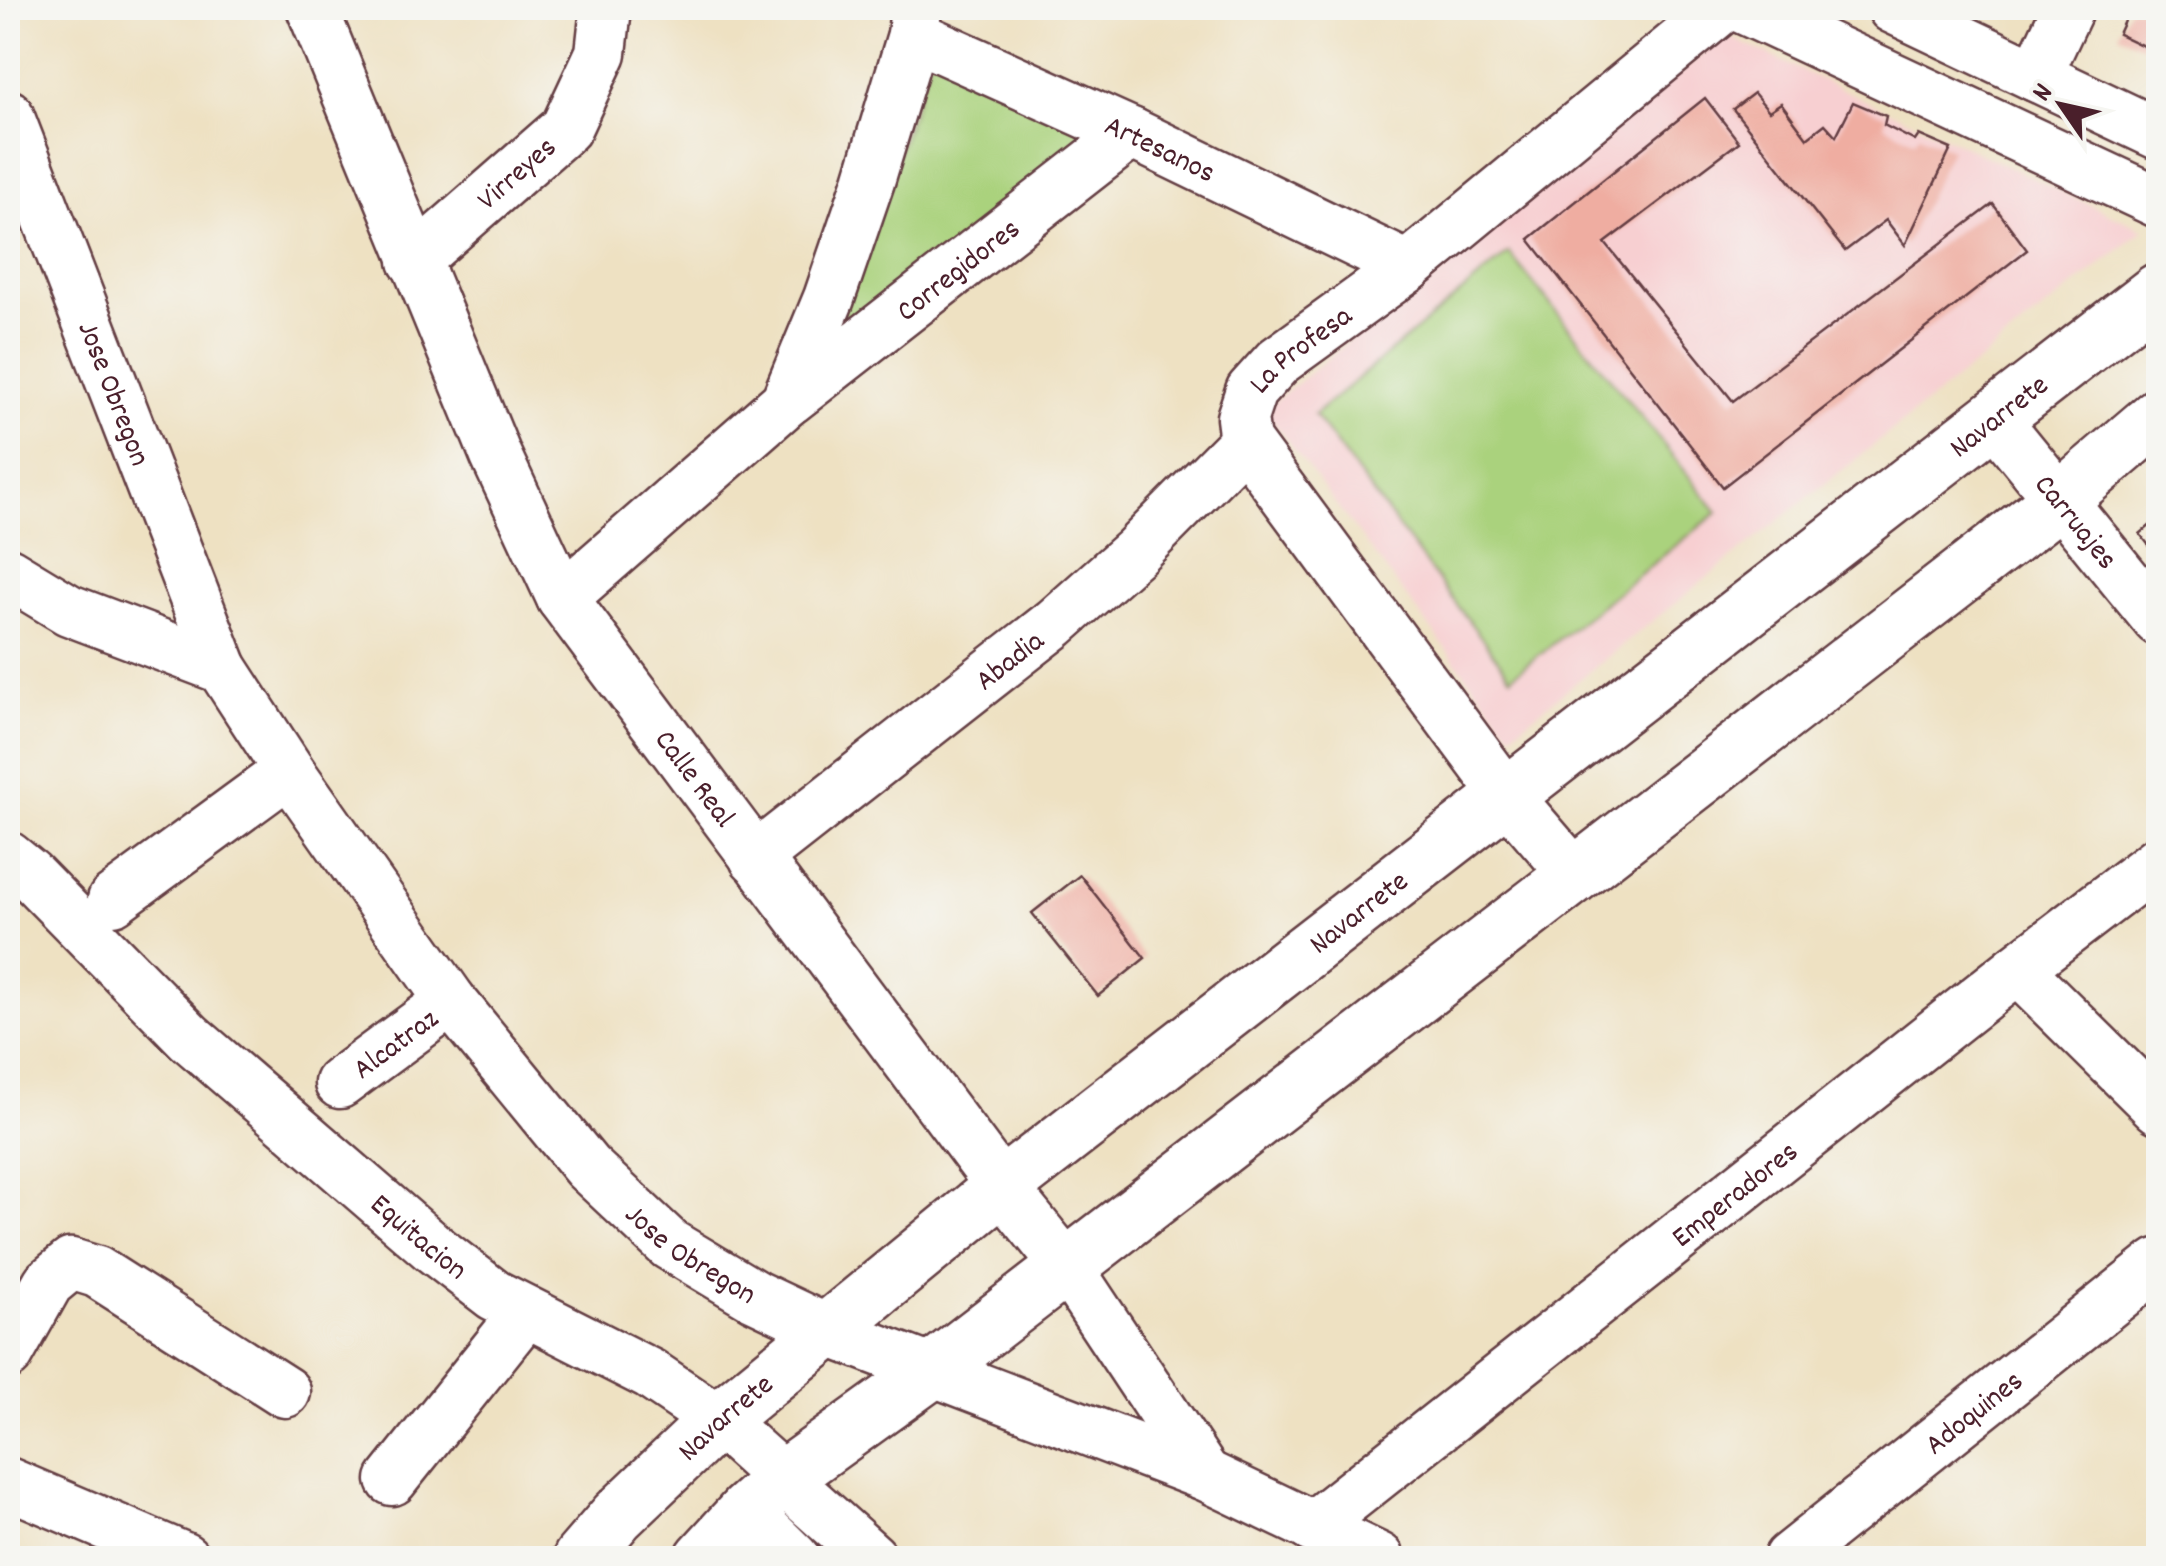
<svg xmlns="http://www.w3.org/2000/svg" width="2166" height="1566" font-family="Dekko,sans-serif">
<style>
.built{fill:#f7cfd1}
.green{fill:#aad27d;stroke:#7a7854;stroke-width:2.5}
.building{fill:#efada1}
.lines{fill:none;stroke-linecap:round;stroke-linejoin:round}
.minor-casing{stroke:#633c42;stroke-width:55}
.major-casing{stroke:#633c42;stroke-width:60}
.minor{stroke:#fff;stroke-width:50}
.major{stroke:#fff;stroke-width:55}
.labels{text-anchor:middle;stroke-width:8;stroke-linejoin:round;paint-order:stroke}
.street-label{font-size:30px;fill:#4a1f2b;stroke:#f6f6f2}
</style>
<rect width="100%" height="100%" fill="#f6f6f2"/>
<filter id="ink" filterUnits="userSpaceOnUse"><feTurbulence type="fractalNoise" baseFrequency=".01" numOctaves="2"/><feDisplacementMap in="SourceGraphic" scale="20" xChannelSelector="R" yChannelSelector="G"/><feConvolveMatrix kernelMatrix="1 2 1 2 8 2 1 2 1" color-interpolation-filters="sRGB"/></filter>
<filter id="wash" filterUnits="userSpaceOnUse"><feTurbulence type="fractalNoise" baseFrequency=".0048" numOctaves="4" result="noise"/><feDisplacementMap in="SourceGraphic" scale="40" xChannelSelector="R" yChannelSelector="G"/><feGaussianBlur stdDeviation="2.25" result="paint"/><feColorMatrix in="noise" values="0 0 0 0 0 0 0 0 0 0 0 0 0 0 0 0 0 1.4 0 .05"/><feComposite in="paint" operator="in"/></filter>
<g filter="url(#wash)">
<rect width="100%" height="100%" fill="#eee1c2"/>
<path class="built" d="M 1726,35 L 2144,230 L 1511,734 L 1264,410 Z"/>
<path class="green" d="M 932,55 L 1103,136 L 828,352 Z
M 1509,253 L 1718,512 L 1511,677 L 1314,415 Z"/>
<g id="blocks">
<path class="building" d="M 2130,8 L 2158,8 L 2158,53 L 2118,34 Z
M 1754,93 L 1769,111 L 1781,103 L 1807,138 L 1825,124 L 1836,136 L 1853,102 L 1886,116 L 1884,125 L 1915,141 L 1919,135 L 1951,149 L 1905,245 L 1886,220 L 1845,251 L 1733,109 Z
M 1705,98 L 1739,142 L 1605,243 L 1733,401 L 1993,204 L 2027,250 L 1723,487 L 1529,239 Z
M 2158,519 L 2158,557 L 2140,534 Z
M 1080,875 L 1145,958 L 1098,996 L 1032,913 Z"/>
</g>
</g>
<g filter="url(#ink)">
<use href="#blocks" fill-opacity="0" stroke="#633c42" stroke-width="2.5"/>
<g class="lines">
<g class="minor-casing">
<g id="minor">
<path id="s1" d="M 312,8 L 496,456 L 562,598 L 1002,1187 L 1067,1267 L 1205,1475"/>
<path d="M 1743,8 L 2158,202"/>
<path d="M 1893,8 L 2158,134"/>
<path id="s2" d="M 913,35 L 1131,133 L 1408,267"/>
<path d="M 2036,76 L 2068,8"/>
<path id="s3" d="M 8,115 L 222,668"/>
<path id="s4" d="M 414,261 L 566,128 L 601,53 L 606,8"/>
<path id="s5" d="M 790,399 L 1131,133"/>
<path id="s6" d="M 1995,420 L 2158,620"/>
<path id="s7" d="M 8,573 L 69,610 L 222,668 L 289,771 L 451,1001 L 587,1167 L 670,1245 L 755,1296 L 829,1331 L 1205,1475 L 1379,1558"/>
<path d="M 562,598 L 786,402 L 829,298 L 869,181 L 913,35 L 916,8"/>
<path id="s8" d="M 8,857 L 29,874 L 189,1037 L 433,1248 L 494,1295 L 650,1374 L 718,1420 L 872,1558"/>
<path id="s9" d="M 755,858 L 1055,623 L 1135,552 L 1245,441"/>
<path id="s10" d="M 1575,875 L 1508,797 L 1245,441 L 1242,418 L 1251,391 L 1278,361 L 1408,267 L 1722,8"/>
<path d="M 113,900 L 289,771"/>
<path d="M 2017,969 L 2158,1108"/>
<path id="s11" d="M 340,1083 L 451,1001"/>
<path d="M 8,1354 L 48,1283 L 71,1264 L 97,1272 L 285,1392"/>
<path d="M 392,1480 L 526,1312"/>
<path d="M 8,1483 L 184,1558"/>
<path d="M 746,1511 L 794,1558"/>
<path id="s12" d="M 1312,1527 L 2017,969 L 2158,861"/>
<path id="s13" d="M 1789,1558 L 2158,1264"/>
</g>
</g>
<g class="major-casing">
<g id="major">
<path id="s14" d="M 581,1558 L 617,1516 L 718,1420 L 1002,1187 L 2158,291"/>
<path d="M 703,1558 L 746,1511 L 783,1478 L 933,1370 L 1575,875 L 2062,498 L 2158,416"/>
</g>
</g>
<use href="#minor" class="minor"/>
<use href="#major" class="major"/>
</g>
</g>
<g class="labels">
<g class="street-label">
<text dy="10" stroke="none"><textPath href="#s2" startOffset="272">Artesanos</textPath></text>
<text dy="10" stroke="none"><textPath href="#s4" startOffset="135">Virreyes</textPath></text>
<text dy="10" stroke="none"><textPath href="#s5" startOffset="212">Corregidores</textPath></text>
<text dy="10" stroke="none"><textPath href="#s10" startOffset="662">La Profesa</textPath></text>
<text dy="10" stroke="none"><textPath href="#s3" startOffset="298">Jose Obregon</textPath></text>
<text dy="10" stroke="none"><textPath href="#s14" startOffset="1822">Navarrete</textPath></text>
<text dy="10" stroke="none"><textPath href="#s6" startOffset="130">Carruajes</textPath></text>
<text dy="10" stroke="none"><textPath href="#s9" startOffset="322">Abadia</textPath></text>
<text dy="10" stroke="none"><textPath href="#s1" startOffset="865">Calle Real</textPath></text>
<text dy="10" stroke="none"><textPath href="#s14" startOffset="1012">Navarrete</textPath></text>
<text dy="10" stroke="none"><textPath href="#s11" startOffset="68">Alcatraz</textPath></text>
<text dy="10" stroke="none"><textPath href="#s12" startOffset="538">Emperadores</textPath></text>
<text dy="10" stroke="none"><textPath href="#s8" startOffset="560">Equitacion</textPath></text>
<text dy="10" stroke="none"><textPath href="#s7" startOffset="990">Jose Obregon</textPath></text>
<text dy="10" stroke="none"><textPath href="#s13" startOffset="235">Adoquines</textPath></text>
<text dy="10" stroke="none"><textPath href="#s14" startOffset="202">Navarrete</textPath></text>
</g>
</g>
<rect width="2166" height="1566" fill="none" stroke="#f6f6f2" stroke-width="40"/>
<g transform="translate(2061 105) rotate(304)" stroke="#f6f6f2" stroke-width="8" paint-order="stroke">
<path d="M0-8L18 38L0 25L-18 38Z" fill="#4a1f2b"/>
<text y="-15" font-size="28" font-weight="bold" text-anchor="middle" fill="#4a1f2b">N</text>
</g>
</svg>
